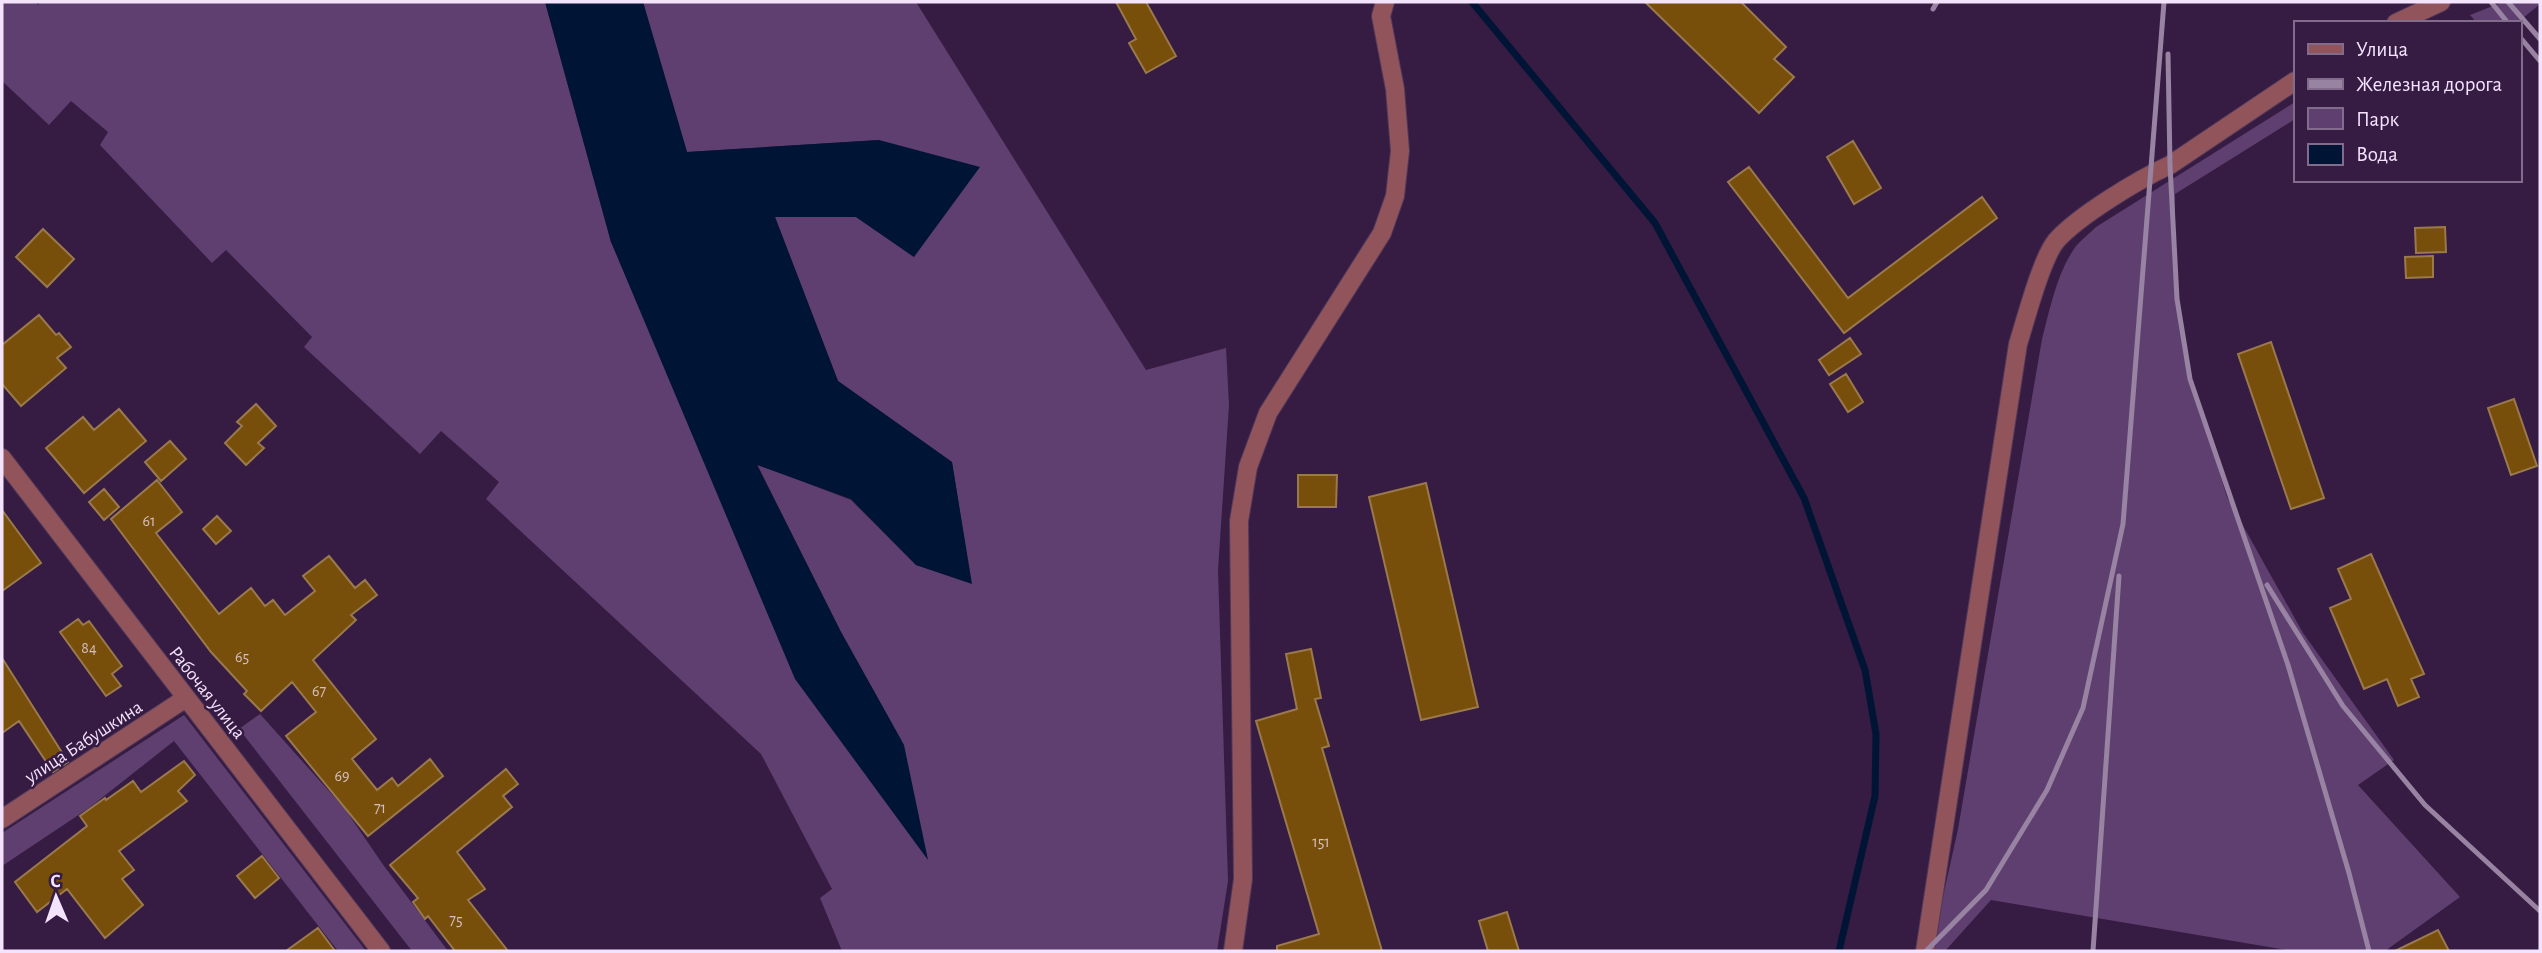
<svg xmlns="http://www.w3.org/2000/svg" width="2542" height="953" font-family="'Alegreya Sans',sans-serif">
<style>
.green{fill:#5f3f6f}
.water{fill:#001535}
.lines{fill:none;stroke-linecap:round;stroke-linejoin:round}
.stream{stroke:#001535;stroke-width:7}
.building{fill:#774f0a;stroke:#9a794d;stroke-width:2}
.street-casing{stroke:#50385c;stroke-width:20}
.street{stroke:#90545a;stroke-width:18}
.rail{stroke:#9883a2;stroke-width:5}
.labels{text-anchor:middle;stroke-width:5;stroke-linejoin:round;paint-order:stroke}
.number-label{font-size:16px;fill:#d4bec0}
.street-label{font-size:19px;fill:#f3e3fc;stroke:#361c42}
</style>
<rect width="100%" height="100%" fill="#361c42"/>
<path class="green" d="M 2,2 L 34,2 L 39,5 L 38,2 L 545,2 L 611,242 L 904,745 L 841,632 L 757,464 L 851,500 L 916,565 L 971,583 L 952,462 L 838,381 L 775,217 L 856,217 L 914,257 L 879,140 L 687,152 L 643,2 L 916,2 L 1146,370 L 1226,348 L 1229,405 L 1218,570 L 1228,881 L 1217,951 L 842,951 L 820,898 L 832,889 L 761,754 L 486,499 L 499,482 L 441,431 L 420,454 L 304,347 L 312,337 L 226,250 L 212,263 L 100,145 L 108,132 L 71,101 L 49,125 L 2,81 Z
M 2503,2 L 2540,2 L 2540,4 L 2517,23 L 2477,23 L 2470,15 Z
M 2295,102 L 2295,119 L 2175,194 L 2175,275 L 2189,373 L 2227,497 L 2303,633 L 2394,760 L 2358,785 L 2460,897 L 2385,951 L 2293,951 L 1991,900 L 1945,951 L 1931,951 L 1958,829 L 2042,339 C 2050,309 2057,272 2076,246 C 2082,239 2090,233 2096,227 Z
M 260,714 L 345,809 L 384,866 L 448,951 L 412,951 L 239,729 Z
M 184,715 L 366,951 L 338,951 L 174,741 L 89,808 L 2,866 L 2,833 Z"/>
<path class="water" d="M 545,2 L 643,2 L 687,152 L 879,140 L 980,167 L 914,257 L 856,217 L 775,217 L 838,381 L 952,462 L 972,584 L 916,565 L 851,499 L 757,465 L 841,632 L 904,745 L 928,860 L 795,679 L 611,242 Z"/>
<g class="lines">
<path class="stream" d="M 1472,2 L 1655,223 L 1804,498 L 1865,670 L 1876,734 L 1875,796 L 1839,951"/>
</g>
<path class="building" d="M 1116,2 L 1146,2 L 1176,56 L 1146,73 L 1129,43 L 1136,39 Z
M 1645,2 L 1741,2 L 1786,47 L 1774,59 L 1794,77 L 1759,113 Z
M 1853,141 L 1881,188 L 1854,204 L 1827,157 Z
M 1749,167 L 1848,298 L 1982,197 L 1997,218 L 1844,333 L 1728,182 Z
M 2445,227 L 2446,252 L 2416,253 L 2415,228 Z
M 43,229 L 74,259 L 47,287 L 16,257 Z
M 2433,256 L 2433,277 L 2406,278 L 2405,257 Z
M 39,315 L 56,335 L 59,333 L 71,347 L 57,358 L 66,368 L 21,406 L 2,384 L 2,345 Z
M 1850,338 L 1861,354 L 1829,375 L 1819,360 Z
M 2271,342 L 2324,498 L 2291,509 L 2238,354 Z
M 1846,374 L 1863,402 L 1848,412 L 1830,384 Z
M 2514,399 L 2537,466 L 2511,475 L 2488,408 Z
M 256,404 L 276,426 L 258,443 L 264,448 L 246,465 L 225,443 L 242,426 L 237,422 Z
M 119,409 L 146,441 L 84,493 L 46,448 L 83,417 L 94,430 Z
M 170,441 L 186,459 L 161,481 L 145,462 Z
M 1298,475 L 1337,475 L 1336,507 L 1298,507 Z
M 157,480 L 182,512 L 156,533 L 219,614 L 251,588 L 265,606 L 273,600 L 285,615 L 315,591 L 303,576 L 329,556 L 355,588 L 365,580 L 377,595 L 351,615 L 356,620 L 313,660 L 376,739 L 352,759 L 377,790 L 392,778 L 398,786 L 430,759 L 443,776 L 368,836 L 286,736 L 316,712 L 292,682 L 261,711 L 244,694 L 247,691 L 211,652 L 111,519 Z
M 1426,483 L 1478,707 L 1421,720 L 1369,497 Z
M 104,489 L 119,507 L 104,520 L 89,502 Z
M 2,510 L 41,563 L 2,591 Z
M 217,516 L 231,531 L 216,544 L 203,529 Z
M 2371,554 L 2424,674 L 2411,679 L 2419,697 L 2398,706 L 2387,679 L 2364,689 L 2330,608 L 2351,599 L 2338,569 Z
M 78,619 L 83,625 L 89,621 L 122,666 L 112,674 L 121,686 L 106,696 L 60,632 Z
M 1311,649 L 1321,698 L 1315,699 L 1329,746 L 1322,748 L 1382,951 L 1277,951 L 1277,946 L 1319,934 L 1256,721 L 1297,709 L 1286,654 Z
M 2,658 L 68,762 L 53,772 L 19,721 L 2,733 Z
M 184,761 L 195,775 L 178,791 L 187,801 L 119,851 L 134,870 L 122,879 L 143,905 L 105,938 L 67,889 L 37,912 L 15,882 L 87,826 L 80,816 L 105,798 L 106,800 L 133,781 L 141,792 Z
M 506,769 L 518,784 L 503,796 L 512,807 L 457,852 L 485,889 L 468,900 L 508,951 L 455,951 L 428,916 L 425,919 L 413,902 L 418,898 L 390,865 Z
M 262,856 L 279,878 L 255,898 L 237,876 Z
M 1507,912 L 1519,951 L 1488,951 L 1479,921 Z
M 318,928 L 335,951 L 286,951 Z
M 2438,930 L 2449,951 L 2395,951 Z"/>
<g class="lines">
<g class="street-casing">
<path id="street" d="M 2396,23 L 2441,2
M 2,458 L 381,951
M 2,819 L 186,698
M 1233,951 L 1243,879 L 1239,521 L 1248,467 L 1268,413 L 1382,233 L 1395,196 L 1400,151 L 1395,89 L 1381,16 L 1385,2
M 1925,951 L 2018,344 C 2026,319 2041,260 2056,241 C 2078,216 2139,179 2170,165 L 2295,81"/>
</g>
<use href="#street" class="street"/>
<path class="rail" d="M 2491,2 L 2508,23
M 2508,2 L 2540,39
M 1933,9 L 1937,2
M 2519,36 L 2540,61
M 2168,54 L 2170,165 L 2177,299 L 2190,379 L 2288,665 L 2349,873 L 2369,951
M 2267,585 L 2343,706 L 2425,805 L 2540,911
M 1926,951 L 1986,890 L 2047,790 L 2083,708 L 2123,524 L 2164,2
M 2093,951 L 2119,576"/>
</g>
<g class="labels">
<g class="number-label">
<text x="149" y="526">61</text>
<text x="89" y="653">84</text>
<text x="242" y="662">65</text>
<text x="319" y="696">67</text>
<text x="342" y="781">69</text>
<text x="380" y="813">71</text>
<text x="1321" y="847">151</text>
<text x="456" y="925">75</text>
</g>
<g class="street-label">
<text transform="translate(208 692) rotate(52)" y="7">Рабочая улица</text>
<text transform="translate(83 741) rotate(-33)" y="7">улица Бабушкина</text>
</g>
</g>
<rect width="2542" height="953" fill="none" stroke="#f3e3fc" stroke-width="7"/>
<rect x="2294" y="21" width="228" height="161" fill="#361c42" stroke="#826c8c" stroke-width="2"/>
<rect x="2308" y="44" width="35" height="10" fill="#90545a" stroke="#826c8c" stroke-width="2"/>
<text x="2356" y="56" font-size="21" fill="#f3e3fc">Улица</text>
<rect x="2308" y="79" width="35" height="10" fill="#9883a2" stroke="#826c8c" stroke-width="2"/>
<text x="2356" y="91" font-size="21" fill="#f3e3fc">Железная дорога</text>
<rect x="2308" y="108" width="35" height="21" fill="#5f3f6f" stroke="#826c8c" stroke-width="2"/>
<text x="2356" y="126" font-size="21" fill="#f3e3fc">Парк</text>
<rect x="2308" y="144" width="35" height="21" fill="#001535" stroke="#826c8c" stroke-width="2"/>
<text x="2356" y="161" font-size="21" fill="#f3e3fc">Вода</text>
<g transform="translate(56 897) rotate(358)" stroke="#361c42" stroke-width="5" paint-order="stroke">
<path d="M0-5L12 26L0 18L-12 26Z" fill="#f3e3fc"/>
<text y="-10" font-size="19" font-weight="bold" text-anchor="middle" fill="#f3e3fc">С</text>
</g>
</svg>
